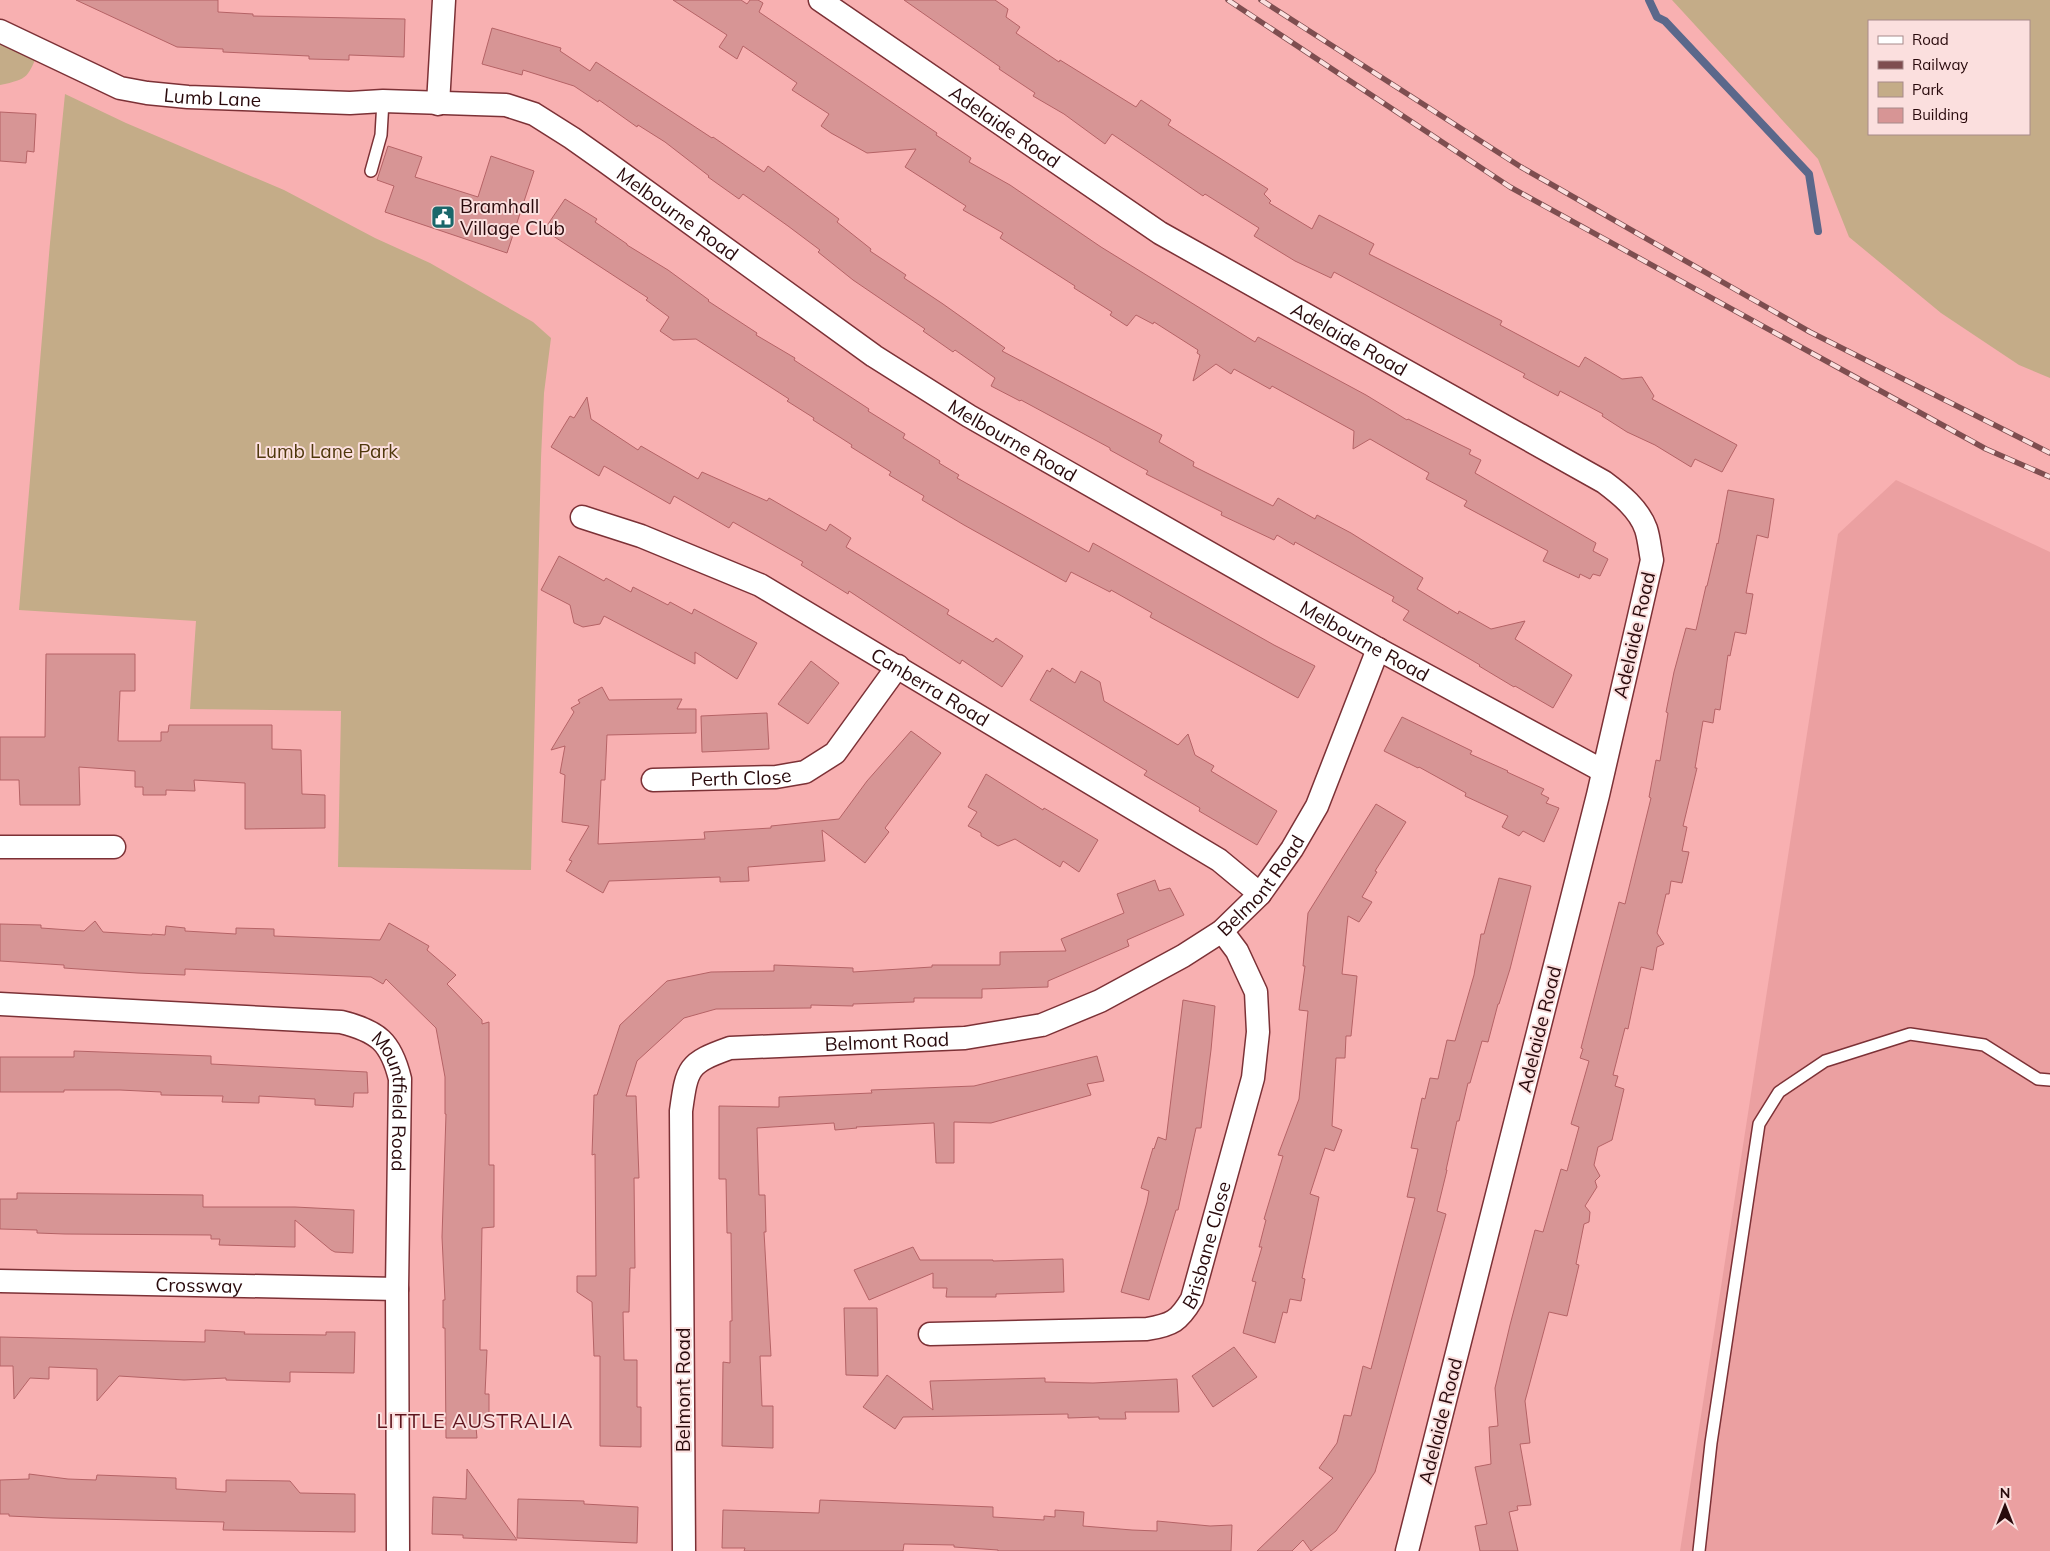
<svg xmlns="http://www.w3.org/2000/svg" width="2050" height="1551" font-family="Mulish,sans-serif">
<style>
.built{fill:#eba0a1}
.green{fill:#c4ac88;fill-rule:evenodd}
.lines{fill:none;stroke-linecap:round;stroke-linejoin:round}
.stream{stroke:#5b688b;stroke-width:8}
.building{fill:#d79595;stroke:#b56366}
.lane-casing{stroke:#7c3136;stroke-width:14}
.street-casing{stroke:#7c3136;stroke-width:25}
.lane{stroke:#fff;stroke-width:11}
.street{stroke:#fff;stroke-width:22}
.rail-casing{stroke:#7e4e50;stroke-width:5.5}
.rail{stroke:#fbdfde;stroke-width:4;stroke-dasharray:11;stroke-linecap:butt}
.labels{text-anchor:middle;stroke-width:4;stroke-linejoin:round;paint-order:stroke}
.street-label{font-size:19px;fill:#290a0c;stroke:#fbdfde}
.poi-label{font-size:19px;fill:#290a0c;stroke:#fbdfde;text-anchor:start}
.park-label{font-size:19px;fill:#4f380c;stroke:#fbdfde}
.neighbourhood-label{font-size:20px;letter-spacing:1px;fill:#5e141d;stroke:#fbdfde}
</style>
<rect width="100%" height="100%" fill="#f8b0b1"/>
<path class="built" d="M 1896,480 L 2050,552 L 2050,1551 L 1680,1551 L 1838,534 Z"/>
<path class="green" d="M 1672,0 L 2050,0 L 2050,378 L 2019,365 L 1941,313 L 1849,237 L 1818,159 ZM 1869,21 L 2029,21 L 2029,134 L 1869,134 Z
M 0,31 L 39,50 C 28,77 29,79 0,85 Z
M 65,94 L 126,123 L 284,190 L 375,238 L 430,263 L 533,322 L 551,338 L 544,393 L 541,458 L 531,870 L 338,867 L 341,711 L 190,709 L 196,621 L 19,610 L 50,243 Z"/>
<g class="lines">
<path class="stream" d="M 1649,0 L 1657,17 L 1665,21 L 1809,174 L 1818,231"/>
</g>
<path class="building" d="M 76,0 L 218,0 L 218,12 L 253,14 L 253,16 L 405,19 L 404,57 L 349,55 L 349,60 L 309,59 L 309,56 L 223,52 L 223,49 L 177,47 Z
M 673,0 L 741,0 L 747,4 L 750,0 L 758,0 L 763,3 L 759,12 L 937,133 L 936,135 L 971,158 L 969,162 L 1010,185 L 1101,247 L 1255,342 L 1258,337 L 1366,395 L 1407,420 L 1408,419 L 1471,450 L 1469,454 L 1481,460 L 1475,473 L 1596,543 L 1593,551 L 1608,559 L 1600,576 L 1593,574 L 1590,579 L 1580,574 L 1579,578 L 1543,561 L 1548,551 L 1464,506 L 1467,501 L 1426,479 L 1429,473 L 1370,439 L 1353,449 L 1354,431 L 1272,386 L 1270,389 L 1234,369 L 1231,374 L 1216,364 L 1193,381 L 1200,355 L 1197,353 L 1198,350 L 1154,322 L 1153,324 L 1136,315 L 1127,326 L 1110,315 L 1112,312 L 1074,288 L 1075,286 L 1000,238 L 1003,233 L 963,210 L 966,206 L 905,167 L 916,149 L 867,153 L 831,133 L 821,126 L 829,114 L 792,90 L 797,83 L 743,46 L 737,59 L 719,47 L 727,35 Z
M 904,0 L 995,0 L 1008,9 L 1006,17 L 1020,27 L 1016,33 L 1059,62 L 1060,60 L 1136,107 L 1141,100 L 1171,120 L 1168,125 L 1268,189 L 1264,194 L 1271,201 L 1269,203 L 1312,229 L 1319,215 L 1374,244 L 1369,254 L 1502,321 L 1500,325 L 1579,367 L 1585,357 L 1622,379 L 1642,377 L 1654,396 L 1652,399 L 1737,445 L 1722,472 L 1695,459 L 1691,467 L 1655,445 L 1627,432 L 1602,416 L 1603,414 L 1560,391 L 1558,396 L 1523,377 L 1525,374 L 1334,272 L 1331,278 L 1295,261 L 1254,236 L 1259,228 L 1205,194 L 1203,196 L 1112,134 L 1105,144 L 1064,114 L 1033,96 L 1035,93 L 999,69 L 1000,67 Z
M 492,28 L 561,48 L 560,51 L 590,71 L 596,62 L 712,138 L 713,137 L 764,172 L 768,166 L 839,219 L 837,222 L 871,249 L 870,251 L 906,275 L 904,278 L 943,304 L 1005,348 L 1002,351 L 1162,435 L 1159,442 L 1194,462 L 1193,466 L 1273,506 L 1278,498 L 1315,519 L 1317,515 L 1351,533 L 1423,578 L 1417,589 L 1458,614 L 1459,611 L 1491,629 L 1525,621 L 1515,639 L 1572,675 L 1553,708 L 1515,686 L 1514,687 L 1479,666 L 1480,665 L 1403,620 L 1409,611 L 1392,601 L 1394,597 L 1295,542 L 1294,545 L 1277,535 L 1274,540 L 1221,515 L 1222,512 L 1146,474 L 1148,471 L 1110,450 L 1110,448 L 1021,400 L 1020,401 L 991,386 L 995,378 L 955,350 L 953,352 L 923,331 L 925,329 L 853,280 L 818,252 L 820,250 L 788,226 L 743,194 L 739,199 L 708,177 L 709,176 L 665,142 L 638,125 L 637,127 L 599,100 L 598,102 L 574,86 L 523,70 L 522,75 L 482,64 Z
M 0,112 L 36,114 L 34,152 L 27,151 L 26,163 L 0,161 Z
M 388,146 L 422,157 L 415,177 L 478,197 L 491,156 L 534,171 L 507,253 L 385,212 L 394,186 L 377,180 Z
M 565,199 L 597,219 L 595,222 L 627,244 L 627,245 L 668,270 L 709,300 L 708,301 L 757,333 L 756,335 L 795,358 L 794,360 L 869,409 L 868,411 L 905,434 L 903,438 L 940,461 L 939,463 L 959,475 L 957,478 L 1089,552 L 1093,543 L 1274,645 L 1315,666 L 1298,698 L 1150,617 L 1152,613 L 1111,590 L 1110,592 L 1071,572 L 1066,582 L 964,525 L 922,500 L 924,496 L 889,475 L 891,472 L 851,447 L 852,445 L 813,420 L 814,418 L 787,401 L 789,399 L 696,339 L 673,340 L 660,331 L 669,317 L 646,300 L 648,298 L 544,230 Z
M 587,397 L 591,419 L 638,450 L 641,446 L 698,479 L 702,472 L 767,501 L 769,498 L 826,531 L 830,524 L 851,538 L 846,547 L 949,610 L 947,614 L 993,642 L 996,638 L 1023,656 L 1002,687 L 962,660 L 960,664 L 849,591 L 848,594 L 801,565 L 803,562 L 733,522 L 729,528 L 674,496 L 670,504 L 604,466 L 599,476 L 551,447 L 570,416 L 574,418 Z
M 1728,490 L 1774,499 L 1768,538 L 1757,535 L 1746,593 L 1753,594 L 1746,634 L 1735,632 L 1730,656 L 1728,655 L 1720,710 L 1715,709 L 1713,723 L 1703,721 L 1695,768 L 1697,768 L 1683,826 L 1687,827 L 1682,851 L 1689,852 L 1682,883 L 1671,881 L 1669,894 L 1666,894 L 1657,933 L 1664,944 L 1657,947 L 1653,970 L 1641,967 L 1628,1029 L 1625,1028 L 1613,1075 L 1618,1076 L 1615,1086 L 1624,1089 L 1612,1140 L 1598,1147 L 1594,1165 L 1600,1176 L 1595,1181 L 1597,1187 L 1585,1206 L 1590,1212 L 1589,1222 L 1584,1224 L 1576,1264 L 1579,1265 L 1567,1316 L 1549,1312 L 1525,1401 L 1530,1443 L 1520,1444 L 1531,1505 L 1517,1506 L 1518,1510 L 1509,1512 L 1518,1551 L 1480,1551 L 1475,1526 L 1487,1524 L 1475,1467 L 1491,1464 L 1489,1427 L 1498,1426 L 1495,1388 L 1510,1325 L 1535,1230 L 1543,1232 L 1561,1169 L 1567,1171 L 1579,1127 L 1571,1124 L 1589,1061 L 1580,1058 L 1583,1049 L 1581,1048 L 1619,902 L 1625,904 L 1651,798 L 1649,797 L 1656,760 L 1660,761 L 1668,713 L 1666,712 L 1674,672 L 1686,628 L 1696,630 L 1706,586 L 1707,586 L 1717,543 L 1718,544 Z
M 559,556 L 604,581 L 606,578 L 631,592 L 633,587 L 668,605 L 670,602 L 692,614 L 694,609 L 757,643 L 737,679 L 695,652 L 695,664 L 604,616 L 600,624 L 583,627 L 574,623 L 570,605 L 541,590 Z
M 46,654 L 135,654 L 135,691 L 120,691 L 118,741 L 161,741 L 161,732 L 168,732 L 169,725 L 272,725 L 272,749 L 301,750 L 302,794 L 325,795 L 325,828 L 245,829 L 245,783 L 194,780 L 195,791 L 166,790 L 166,795 L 143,795 L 143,787 L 135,787 L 135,771 L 79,767 L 80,805 L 20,805 L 19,780 L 0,780 L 0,737 L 45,737 Z
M 811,661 L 839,683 L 808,724 L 778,704 Z
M 1052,668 L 1075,683 L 1081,671 L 1100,682 L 1104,701 L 1178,745 L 1188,734 L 1195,755 L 1214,766 L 1211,771 L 1277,811 L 1257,845 L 1199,811 L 1200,808 L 1144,775 L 1147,771 L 1030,700 L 1047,670 L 1050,672 Z
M 602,687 L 609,700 L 682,699 L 677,709 L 696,709 L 696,733 L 607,735 L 605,780 L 601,780 L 598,844 L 705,839 L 704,832 L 771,828 L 771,826 L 839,819 L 867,781 L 911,731 L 941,753 L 885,828 L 889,832 L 865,863 L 822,830 L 825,861 L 748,867 L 749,881 L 720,882 L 720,877 L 609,881 L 603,893 L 566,871 L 572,861 L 569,860 L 589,826 L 562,822 L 565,775 L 560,773 L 565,746 L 551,750 L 574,712 L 571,708 L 580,703 L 578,700 Z
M 767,713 L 769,749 L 702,752 L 701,716 Z
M 1402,717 L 1472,751 L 1470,754 L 1508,771 L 1507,772 L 1544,789 L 1541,794 L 1549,798 L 1546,803 L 1559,808 L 1544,842 L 1523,831 L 1519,836 L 1502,827 L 1508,816 L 1465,796 L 1466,793 L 1419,767 L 1418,768 L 1384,751 Z
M 986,774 L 1043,810 L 1044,808 L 1098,840 L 1079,872 L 1063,861 L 1060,867 L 1015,839 L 998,846 L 981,836 L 981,833 L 968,826 L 977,812 L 968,807 Z
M 1376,804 L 1406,822 L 1375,871 L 1377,872 L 1362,897 L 1372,902 L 1359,922 L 1348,916 L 1342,974 L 1357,976 L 1351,1036 L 1346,1036 L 1345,1058 L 1336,1058 L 1332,1126 L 1342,1130 L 1334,1151 L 1325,1148 L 1310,1194 L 1319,1197 L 1302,1278 L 1305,1279 L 1301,1301 L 1290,1299 L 1287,1313 L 1283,1312 L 1275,1343 L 1243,1333 L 1256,1282 L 1252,1281 L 1262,1247 L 1259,1247 L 1266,1220 L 1264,1219 L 1283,1156 L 1278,1155 L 1299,1099 L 1308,1011 L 1299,1010 L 1305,966 L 1303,966 L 1308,913 Z
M 1499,878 L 1531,886 L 1510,969 L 1499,1004 L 1498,1004 L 1488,1042 L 1482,1041 L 1470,1083 L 1468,1083 L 1459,1121 L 1457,1121 L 1446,1170 L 1447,1170 L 1437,1211 L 1446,1214 L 1375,1472 L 1336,1531 L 1311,1551 L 1303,1540 L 1292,1551 L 1257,1551 L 1333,1478 L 1319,1468 L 1337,1443 L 1344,1415 L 1351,1416 L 1363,1366 L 1371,1369 L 1415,1198 L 1407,1197 L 1418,1149 L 1411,1148 L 1422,1098 L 1425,1099 L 1430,1078 L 1438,1079 L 1447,1040 L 1455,1041 L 1474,975 L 1481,934 L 1484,934 Z
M 1155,880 L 1159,891 L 1170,888 L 1184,915 L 1127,940 L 1129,946 L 1048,981 L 1048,987 L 982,989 L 982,998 L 914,998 L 914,1002 L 853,1004 L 853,1006 L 811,1005 L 811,1008 L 716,1009 L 684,1018 L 637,1061 L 626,1096 L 636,1096 L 639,1178 L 634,1178 L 635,1268 L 630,1268 L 629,1312 L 623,1312 L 624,1360 L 637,1360 L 637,1407 L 641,1407 L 641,1447 L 600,1446 L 600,1356 L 594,1356 L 592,1302 L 577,1292 L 577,1276 L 596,1276 L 595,1154 L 592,1155 L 594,1095 L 597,1095 L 620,1025 L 667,981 L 711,972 L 774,971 L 774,965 L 853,968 L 853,972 L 932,967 L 932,965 L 1000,965 L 1000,952 L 1066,951 L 1061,939 L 1124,913 L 1117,894 Z
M 95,921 L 103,932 L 152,935 L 152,934 L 165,935 L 166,926 L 185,928 L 185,931 L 236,934 L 236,928 L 274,929 L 274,936 L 380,940 L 389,923 L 429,946 L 427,950 L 456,975 L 447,984 L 482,1020 L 482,1024 L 489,1022 L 489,1165 L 494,1165 L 494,1227 L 482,1228 L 480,1350 L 487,1350 L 485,1394 L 489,1394 L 489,1427 L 476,1427 L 477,1438 L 446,1438 L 445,1328 L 443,1328 L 443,1300 L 445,1300 L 442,1237 L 446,1114 L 445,1114 L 445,1077 L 436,1028 L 386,979 L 383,984 L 371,977 L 185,969 L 185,975 L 137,973 L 64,968 L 64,965 L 0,961 L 0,924 L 41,925 L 41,928 L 84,931 Z
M 1183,1000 L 1215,1006 L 1211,1050 L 1201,1128 L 1196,1128 L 1178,1210 L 1176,1210 L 1149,1300 L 1121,1292 L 1147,1202 L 1149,1191 L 1141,1188 L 1153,1148 L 1154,1149 L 1158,1137 L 1166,1140 Z
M 74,1051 L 211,1056 L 211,1064 L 367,1072 L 368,1093 L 354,1093 L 353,1107 L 315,1105 L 315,1099 L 259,1096 L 259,1103 L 222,1102 L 223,1096 L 161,1095 L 161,1092 L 120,1090 L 64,1090 L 64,1092 L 0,1092 L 0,1057 L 74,1057 Z
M 1097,1056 L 1104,1081 L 1087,1084 L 1091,1095 L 991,1123 L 954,1122 L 954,1163 L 936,1163 L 934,1123 L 856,1127 L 857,1128 L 835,1130 L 834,1123 L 757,1128 L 759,1195 L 765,1195 L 766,1232 L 764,1232 L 771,1356 L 760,1356 L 762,1406 L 773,1406 L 773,1448 L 722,1446 L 723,1362 L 730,1363 L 730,1321 L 732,1321 L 731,1233 L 727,1233 L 726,1179 L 719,1179 L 719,1106 L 779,1107 L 779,1097 L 872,1093 L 871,1090 L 974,1086 Z
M 17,1193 L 203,1195 L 203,1207 L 295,1207 L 354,1210 L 353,1253 L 335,1252 L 331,1250 L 295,1220 L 295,1247 L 219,1245 L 220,1239 L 211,1239 L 211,1235 L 65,1234 L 37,1233 L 37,1230 L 0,1229 L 0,1199 L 17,1199 Z
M 913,1247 L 920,1260 L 993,1260 L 993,1261 L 1063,1259 L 1064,1292 L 996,1294 L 996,1297 L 946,1297 L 947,1288 L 933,1288 L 933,1273 L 869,1300 L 854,1270 Z
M 844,1308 L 877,1308 L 878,1376 L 846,1375 Z
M 205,1330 L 245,1332 L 244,1334 L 326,1335 L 326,1332 L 355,1332 L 354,1373 L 290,1372 L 290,1382 L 226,1380 L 226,1378 L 184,1380 L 119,1376 L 97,1401 L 97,1369 L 49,1367 L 49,1379 L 30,1378 L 14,1399 L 13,1366 L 0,1366 L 0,1337 L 205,1342 Z
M 1234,1347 L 1257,1377 L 1213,1407 L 1192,1376 Z
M 887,1375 L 933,1410 L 930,1381 L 1045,1378 L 1045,1382 L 1093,1383 L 1177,1379 L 1179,1412 L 1125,1412 L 1126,1419 L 1099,1419 L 1099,1417 L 1068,1418 L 1068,1414 L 903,1417 L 895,1429 L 863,1407 Z
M 467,1469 L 517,1540 L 463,1538 L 463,1535 L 432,1534 L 433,1497 L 466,1499 Z
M 29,1474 L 68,1479 L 96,1480 L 97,1475 L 176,1478 L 176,1489 L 226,1492 L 226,1480 L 290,1481 L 300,1493 L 355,1494 L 355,1532 L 223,1530 L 224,1522 L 52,1518 L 9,1516 L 9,1514 L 0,1514 L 0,1480 L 29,1479 Z
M 518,1499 L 584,1501 L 584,1504 L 638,1507 L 637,1543 L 517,1538 Z
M 820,1500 L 993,1507 L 993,1517 L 1044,1520 L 1044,1516 L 1055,1517 L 1055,1510 L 1084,1512 L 1083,1526 L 1132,1530 L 1157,1531 L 1157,1521 L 1210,1526 L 1232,1525 L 1231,1551 L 998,1551 L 998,1550 L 954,1547 L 954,1545 L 904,1544 L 903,1551 L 744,1551 L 745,1548 L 722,1548 L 723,1510 L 819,1513 Z"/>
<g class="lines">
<g class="lane-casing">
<path id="lane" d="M 371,171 L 381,135 L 383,101
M 1699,1551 L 1711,1443 L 1759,1124 L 1779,1092 L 1825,1061 L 1910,1034 L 1984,1045 L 2038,1079 L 2050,1080"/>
</g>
<g class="street-casing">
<g id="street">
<path id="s1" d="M 820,0 L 1160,233 L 1604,482 C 1620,494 1639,509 1646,529 C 1649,538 1650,550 1652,560 L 1598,795 L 1407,1551"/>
<path id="s2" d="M 0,31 L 120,88 L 147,93 L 188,97 L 350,103 L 383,101 L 506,105 L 534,114 L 572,138 L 606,162 L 874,356 L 969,416 L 1378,649 L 1603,771"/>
<path d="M 438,104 L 444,0"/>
<path id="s3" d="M 582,517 L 641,536 L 760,585 L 1219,860 L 1260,894"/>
<path id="s4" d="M 653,780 L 776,777 L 805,772 L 835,753 L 898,666"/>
<path d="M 0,847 L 114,847"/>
<path id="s5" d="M 0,1004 L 341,1022 C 378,1031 391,1042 400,1079 L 397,1289 L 398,1551"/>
<path id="s6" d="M 0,1281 L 397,1289"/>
<path id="s7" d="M 930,1334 L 1147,1329 C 1172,1325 1179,1321 1192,1299 L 1253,1078 L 1258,1032 L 1256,992 L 1237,951 L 1222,931"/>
<path id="s8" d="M 684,1551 L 681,1111 C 687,1067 688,1063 730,1048 L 965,1038 L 1042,1025 L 1100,1001 L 1183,956 L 1222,931 L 1260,894 L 1292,849 L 1317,806 L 1378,649"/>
</g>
</g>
<use href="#lane" class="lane"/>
<use href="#street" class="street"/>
<g class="rail-casing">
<path id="rail" d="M 1228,0 L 1510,187 L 1986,449 L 2050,477
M 1261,0 L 1521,167 L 1810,332 L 2050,453"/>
</g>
<use href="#rail" class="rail"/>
</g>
<defs>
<g id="civic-square" transform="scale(1.25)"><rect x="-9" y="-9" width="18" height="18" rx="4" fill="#19676a" stroke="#fbdfde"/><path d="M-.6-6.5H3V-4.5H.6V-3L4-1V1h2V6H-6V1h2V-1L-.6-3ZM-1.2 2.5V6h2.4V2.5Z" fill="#fff"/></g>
</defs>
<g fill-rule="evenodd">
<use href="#civic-square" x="443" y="217"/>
</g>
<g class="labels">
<g class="street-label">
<text dy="7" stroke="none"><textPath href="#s2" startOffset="226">Lumb Lane</textPath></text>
<text dy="7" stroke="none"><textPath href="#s1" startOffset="224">Adelaide Road</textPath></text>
<text dy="7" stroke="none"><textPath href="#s2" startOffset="724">Melbourne Road</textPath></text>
<text dy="7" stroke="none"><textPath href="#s1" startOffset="629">Adelaide Road</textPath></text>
<text dy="7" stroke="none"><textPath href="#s2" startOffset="1129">Melbourne Road</textPath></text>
<text transform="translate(1634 635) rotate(-77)" y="7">Adelaide Road</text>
<text dy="7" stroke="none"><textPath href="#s2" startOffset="1534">Melbourne Road</textPath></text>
<text dy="7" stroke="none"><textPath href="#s3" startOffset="389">Canberra Road</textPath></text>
<text dy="7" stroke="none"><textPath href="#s4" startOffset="88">Perth Close</textPath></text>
<text dy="7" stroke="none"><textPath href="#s8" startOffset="1105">Belmont Road</textPath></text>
<text transform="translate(1539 1029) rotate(-76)" y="7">Adelaide Road</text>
<text dy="7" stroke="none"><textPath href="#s8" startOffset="685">Belmont Road</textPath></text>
<text dy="7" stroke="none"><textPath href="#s5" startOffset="450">Mountfield Road</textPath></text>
<text dy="7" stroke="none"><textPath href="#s7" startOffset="330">Brisbane Close</textPath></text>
<text dy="7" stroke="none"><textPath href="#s6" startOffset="199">Crossway</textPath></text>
<text transform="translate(683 1390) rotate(-90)" y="7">Belmont Road</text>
<text transform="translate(1440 1421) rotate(-76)" y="7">Adelaide Road</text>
</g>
<g class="poi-label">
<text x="460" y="213">Bramhall<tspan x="460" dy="22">Village Club</tspan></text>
</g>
<g class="park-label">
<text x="327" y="458">Lumb Lane Park</text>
</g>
<g class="neighbourhood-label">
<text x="475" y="1428">LITTLE AUSTRALIA</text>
</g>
</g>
<rect x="1868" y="20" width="162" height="115" fill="#fbdfde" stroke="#a78a8a"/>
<rect x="1878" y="36" width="25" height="8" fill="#ffffff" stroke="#a78a8a"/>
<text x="1912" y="45" font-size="15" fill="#290a0c">Road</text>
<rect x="1878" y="61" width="25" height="8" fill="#7e4e50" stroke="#a78a8a"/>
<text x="1912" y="70" font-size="15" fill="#290a0c">Railway</text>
<rect x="1878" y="82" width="25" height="15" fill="#c4ac88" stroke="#a78a8a"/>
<text x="1912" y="95" font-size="15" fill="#290a0c">Park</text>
<rect x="1878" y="108" width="25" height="15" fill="#d79595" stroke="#a78a8a"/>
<text x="1912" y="120" font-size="15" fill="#290a0c">Building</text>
<g transform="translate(2005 1506)" stroke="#fbdfde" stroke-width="4" paint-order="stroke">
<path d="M0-4L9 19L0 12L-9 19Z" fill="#290a0c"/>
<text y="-8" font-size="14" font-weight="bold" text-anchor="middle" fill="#290a0c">N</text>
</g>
</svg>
